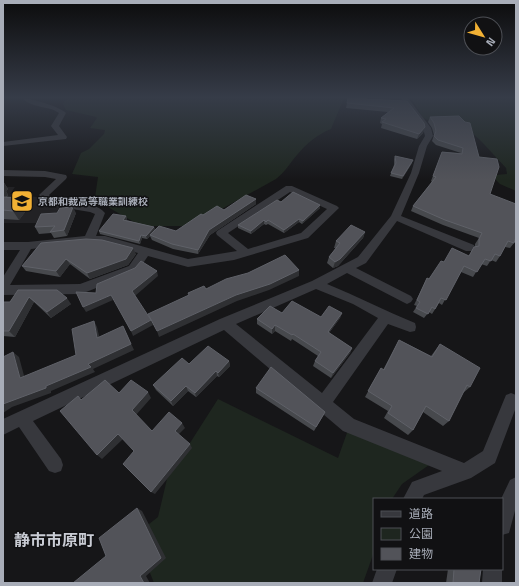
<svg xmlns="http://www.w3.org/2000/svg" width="519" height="586" font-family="'Titillium Web','Noto Sans JP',sans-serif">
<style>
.built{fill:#222225}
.green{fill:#1e261f}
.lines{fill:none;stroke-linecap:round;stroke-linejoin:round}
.minor{fill:#37383d;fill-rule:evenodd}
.wall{fill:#47494d}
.shaded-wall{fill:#2f3033}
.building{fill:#525359;stroke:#5f6168}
.labels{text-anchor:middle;stroke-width:3;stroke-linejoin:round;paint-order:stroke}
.far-poi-label{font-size:10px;font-weight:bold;fill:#a8adb8;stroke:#111113;text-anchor:start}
.near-neighbourhood-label{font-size:16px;font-weight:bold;fill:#c9ccd4;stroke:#111113}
</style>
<rect width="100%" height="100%" fill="#161618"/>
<path class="built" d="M 3,187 L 15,187 L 10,194 L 37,197 L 44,205 L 61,207 L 62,209 L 36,223 L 3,223 Z"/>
<path class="green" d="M 66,98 L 344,98 L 331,129 C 318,134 306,144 297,155 C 289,164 286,171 276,179 L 191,226 L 141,226 L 106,206 L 94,204 L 98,177 L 72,174 L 81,153 L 89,149 L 104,134 L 105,130 L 90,128 L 97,118 L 96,117 L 66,110 L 63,104 Z
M 411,98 L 516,98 L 516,191 L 500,184 L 496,180 L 496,175 L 507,174 L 506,168 L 481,141 L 471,132 L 430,121 L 423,118 Z
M 218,399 L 338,458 L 348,430 L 429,465 L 402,484 L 392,499 L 374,499 L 374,552 L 363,583 L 154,583 L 135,535 L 158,517 L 167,479 Z"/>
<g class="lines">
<path class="minor" d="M 22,98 C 30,98 61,107 66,113 L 59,126 L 67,137 L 66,139 L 3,146 L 3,142 L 58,135 L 51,126 L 59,113 C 48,105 33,109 22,98 Z
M 401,98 L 408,98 L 431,128 L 433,136 L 427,146 L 419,173 L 401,216 L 474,245 L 475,248 L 474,251 L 466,251 L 397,221 L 366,263 L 356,268 L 411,296 L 413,299 L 411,302 L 407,304 L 403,302 L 347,273 L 327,284 C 357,296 385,311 415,323 L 416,327 L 415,331 L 410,332 L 388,324 L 333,402 L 354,419 L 464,463 L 483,451 L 506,395 L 511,393 L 516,395 L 516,410 L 515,410 L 495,463 L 471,478 L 424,495 L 422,499 L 403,499 L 412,482 L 442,471 L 343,431 L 224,330 L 33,421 L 61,459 L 63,465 L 61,471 L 55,473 L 49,471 L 19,427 L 3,435 L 3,419 L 220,319 L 312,281 L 358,257 L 391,216 L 411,173 L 419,146 L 425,136 L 423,128 ZM 316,289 L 353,304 L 378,318 L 322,393 L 236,324 Z
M 3,170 L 45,171 L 66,175 L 67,177 L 66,179 L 49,195 C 62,210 92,197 105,213 L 96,236 L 105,236 L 188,259 L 237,251 L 217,235 L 216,233 L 217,231 L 286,186 L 292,186 L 337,206 L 339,208 L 308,238 L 234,260 L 188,267 L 148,256 L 137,272 L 81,294 L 3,295 L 3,277 L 20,250 L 3,250 L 3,242 L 28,242 L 85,236 L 95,214 L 90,212 L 48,205 L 39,195 L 56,179 L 45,177 L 3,176 ZM 290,192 L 327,209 L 301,233 L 248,249 L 228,233 ZM 89,243 L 105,244 L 138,253 L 129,266 L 80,284 L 10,285 L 31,249 Z
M 516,477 L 516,507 L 509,533 L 502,535 L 501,499 L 510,480 Z
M 502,567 L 502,583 L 482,583 L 483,569 L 502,569 Z
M 377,569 L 397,569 L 392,583 L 372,583 Z"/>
</g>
<path class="wall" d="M 348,98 L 407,101 L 425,127 L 423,133 L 417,139 L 381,128 L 382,124 L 380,123 L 381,118 L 388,112 L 346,108 Z
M 459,116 L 490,194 L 514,243 L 510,248 L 505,247 L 500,256 L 496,262 L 491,260 L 487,266 L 481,264 L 473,277 L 461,272 L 442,305 L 439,303 L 432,314 L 429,312 L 424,318 L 413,312 L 417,306 L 414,305 L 427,278 L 429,279 L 444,262 L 469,256 L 474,247 L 475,247 L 475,244 L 479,238 L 443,225 L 411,211 L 413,206 L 432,182 L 431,181 L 442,152 L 461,153 L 436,145 L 432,141 L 434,135 L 432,128 L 428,122 L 430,117 Z
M 395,156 L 412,163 L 402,179 L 390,176 L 394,165 L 394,159 Z
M 3,181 L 8,189 L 6,191 L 8,195 L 7,197 L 29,207 L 19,220 L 3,219 Z
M 256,199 L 256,204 L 210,235 L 198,254 L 173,249 L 152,240 L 150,236 L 147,239 L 142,238 L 140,244 L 100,234 L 99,231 L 126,216 L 127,219 L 126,220 L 154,227 L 155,230 L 176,231 L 203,215 L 224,210 Z
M 281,202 L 320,205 L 320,208 L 302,224 L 299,222 L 284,233 L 268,224 L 266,225 L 264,224 L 251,234 L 238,228 L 238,225 Z
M 76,213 L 67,236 L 54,238 L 51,233 L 39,234 L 35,227 Z
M 365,232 L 363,238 L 338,266 L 333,268 L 327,263 L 329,257 L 336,248 L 334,248 L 336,241 Z
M 41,243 L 136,254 L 128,265 L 90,279 L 70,264 L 60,277 L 26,271 L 22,266 Z
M 18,290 L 71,304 L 51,318 L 34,302 L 15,337 L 3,336 L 3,302 L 10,302 Z
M 282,313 L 321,317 L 342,313 L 340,318 L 329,333 L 352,348 L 350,353 L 331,378 L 313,366 L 315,361 L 318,356 L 292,339 L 291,341 L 275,331 L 272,334 L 257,324 L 257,319 Z
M 399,340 L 431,356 L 440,344 L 470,387 L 463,393 L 449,421 L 443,426 L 423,412 L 413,430 L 408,435 L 384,418 L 388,411 L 365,397 L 381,368 L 383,370 Z
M 229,361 L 230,366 L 219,377 L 217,376 L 196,397 L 188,391 L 173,406 L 156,390 L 153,385 L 189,364 Z
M 256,388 L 325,412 L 323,416 L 314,431 L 256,393 Z
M 448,569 L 481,569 L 479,583 L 446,583 Z"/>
<path class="shaded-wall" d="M 425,127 L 423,133 L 417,139 L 419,134 Z
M 413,160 L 412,163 L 402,179 L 403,176 Z
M 3,181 L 8,189 L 6,191 L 8,195 L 6,197 L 10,202 L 3,200 Z
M 24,198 L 29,207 L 19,220 L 13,211 Z
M 256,199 L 256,204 L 210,235 L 198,254 L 198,250 L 209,230 Z
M 320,205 L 320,208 L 302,224 L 303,221 Z
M 73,207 L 76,213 L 67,236 L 64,230 Z
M 126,216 L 127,219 L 124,223 L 123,220 Z
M 299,219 L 299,222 L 284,233 L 284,230 Z
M 264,220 L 264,224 L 251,234 L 251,231 Z
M 154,227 L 155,230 L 147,239 L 146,236 Z
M 365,232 L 363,238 L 338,266 L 333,268 L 335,262 Z
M 141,235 L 142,238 L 140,244 L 139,241 Z
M 133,248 L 136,254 L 128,265 L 90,279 L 87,273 Z
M 66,259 L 70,264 L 60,277 L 56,271 Z
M 299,270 L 299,276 L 269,290 L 237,301 L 159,337 L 157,331 L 236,295 Z
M 157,271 L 158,276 L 135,296 L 132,291 Z
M 111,295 L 113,300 L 86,312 L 83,307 Z
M 29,297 L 34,302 L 15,337 L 9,331 Z
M 67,298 L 71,304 L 51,318 L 47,312 Z
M 342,313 L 340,318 L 326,337 L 328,332 Z
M 151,320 L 153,325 L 133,336 L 131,331 Z
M 94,321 L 97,327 L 101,344 L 97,338 Z
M 275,325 L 275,331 L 272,334 L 272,329 Z
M 123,326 L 134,350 L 93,369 L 95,372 L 51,391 L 51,393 L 12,407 L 3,413 L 3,404 L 5,403 L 46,386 L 88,364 Z
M 352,348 L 350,353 L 331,378 L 333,373 Z
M 13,352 L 19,357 L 26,383 L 20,378 Z
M 229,361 L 230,366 L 219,377 L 218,373 Z
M 216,371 L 217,376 L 196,397 L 195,393 Z
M 186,386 L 188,391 L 173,406 L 171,401 Z
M 148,392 L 151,398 L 136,415 L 132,410 Z
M 182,423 L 185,428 L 177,436 L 175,431 Z
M 118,434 L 123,439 L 102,459 L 97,455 Z
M 190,444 L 192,448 L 155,494 L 151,492 Z
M 137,508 L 142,511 L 166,558 L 146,576 L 150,583 L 144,583 L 140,576 Z"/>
<path class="building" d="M 348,98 L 365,98 L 366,99 L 407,101 L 424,123 L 425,127 L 419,134 L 382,122 L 386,119 L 381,118 L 394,108 L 347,103 Z
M 459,116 L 465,122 L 470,123 L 479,157 L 497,159 L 499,167 L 490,194 L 516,204 L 516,237 L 514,243 L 508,241 L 500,256 L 495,254 L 491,261 L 485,259 L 477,272 L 464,266 L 446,300 L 441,298 L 435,309 L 432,307 L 428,314 L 416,308 L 420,302 L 417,300 L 427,278 L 429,279 L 441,261 L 444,262 L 452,248 L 469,256 L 474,247 L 479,246 L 479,239 L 482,233 L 445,220 L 413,206 L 436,177 L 433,176 L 442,152 L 462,154 L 463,148 L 438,140 L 434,136 L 436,131 L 434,123 L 430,117 Z
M 395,156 L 413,160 L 403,176 L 391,173 L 396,163 Z
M 293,192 L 320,205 L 303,221 L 299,219 L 284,230 L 268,220 L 266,222 L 264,220 L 251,231 L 238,225 L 277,200 L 281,202 Z
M 246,195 L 256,199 L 209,230 L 198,250 L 172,244 L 150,235 L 159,226 L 176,231 L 201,214 L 203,215 L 217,206 L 224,210 Z
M 3,197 L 24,198 L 13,211 L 3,210 Z
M 73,207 L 64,230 L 50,232 L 55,226 L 35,227 L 41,214 L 57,213 L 60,208 Z
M 113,214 L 126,216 L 123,220 L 154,227 L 146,236 L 141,235 L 139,241 L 99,231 Z
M 351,225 L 365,232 L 340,259 L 335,262 L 329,257 L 340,243 L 336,241 Z
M 86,239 L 102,240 L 133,248 L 126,259 L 87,273 L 66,259 L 56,271 L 22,266 L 41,243 Z
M 285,255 L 299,270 L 270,284 L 236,295 L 157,331 L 148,314 L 189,295 L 188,293 L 204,286 L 206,289 L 226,279 L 248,273 Z
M 141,261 L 157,271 L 132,291 L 151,320 L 131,331 L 111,295 L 83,307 L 76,292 L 96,293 L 97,284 L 135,268 Z
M 18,290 L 57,290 L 67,298 L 47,312 L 29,297 L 9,331 L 3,331 L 3,302 L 10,302 Z
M 292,301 L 321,317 L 329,306 L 342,313 L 328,332 L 352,348 L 333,373 L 315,361 L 321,352 L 293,334 L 292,335 L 275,325 L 272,329 L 257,319 L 270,306 L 282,313 Z
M 94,321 L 97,338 L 123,326 L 131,344 L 88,364 L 91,367 L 46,386 L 46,388 L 3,404 L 3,357 L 13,352 L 20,378 L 76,355 L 72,329 Z
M 399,340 L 432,357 L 440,344 L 480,368 L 470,387 L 467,385 L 449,421 L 426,406 L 413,430 L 388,413 L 392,406 L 368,391 L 381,368 L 384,370 Z
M 208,346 L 229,361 L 218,373 L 216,371 L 195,393 L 186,386 L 171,401 L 153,385 L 182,358 L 189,364 Z
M 271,367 L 325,412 L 316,427 L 256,388 Z
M 105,380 L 119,393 L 131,380 L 148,392 L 132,410 L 152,431 L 169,412 L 182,423 L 175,431 L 190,444 L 151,492 L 123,464 L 134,451 L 118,434 L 97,455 L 60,411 L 78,396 L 81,400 Z
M 137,508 L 161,558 L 140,576 L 144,583 L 73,583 L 106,556 L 99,538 Z
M 454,569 L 481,569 L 479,583 L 453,583 Z"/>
<linearGradient id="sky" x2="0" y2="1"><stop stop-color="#0c0c0d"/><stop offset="0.54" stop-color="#363c48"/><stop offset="1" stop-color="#363c48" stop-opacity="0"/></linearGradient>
<rect width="519" height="180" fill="url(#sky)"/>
<defs>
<g id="school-square" transform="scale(1.15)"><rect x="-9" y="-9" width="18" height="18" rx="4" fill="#f2b134" stroke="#111113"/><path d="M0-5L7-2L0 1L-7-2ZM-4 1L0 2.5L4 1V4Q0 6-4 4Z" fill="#111"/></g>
</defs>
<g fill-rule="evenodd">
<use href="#school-square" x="22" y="201"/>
</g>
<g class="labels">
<g class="far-poi-label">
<text x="38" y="205">京都和裁高等職業訓練校</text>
</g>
<g class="near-neighbourhood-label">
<text x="54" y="546">静市市原町</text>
</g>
</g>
<rect width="519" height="586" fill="none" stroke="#a8adb8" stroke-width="8"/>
<rect x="373" y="498" width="130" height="72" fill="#111113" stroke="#4d4f55"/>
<rect x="381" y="511" width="20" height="6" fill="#37383d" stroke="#4d4f55"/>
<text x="409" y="518" font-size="12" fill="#a8adb8">道路</text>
<rect x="381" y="528" width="20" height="12" fill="#1e261f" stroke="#4d4f55"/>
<text x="409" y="538" font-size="12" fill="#a8adb8">公園</text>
<rect x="381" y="548" width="20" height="12" fill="#525359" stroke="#4d4f55"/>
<text x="409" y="558" font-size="12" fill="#a8adb8">建物</text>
<g transform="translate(483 36) rotate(127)"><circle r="19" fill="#111113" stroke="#4d4f55"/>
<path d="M0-3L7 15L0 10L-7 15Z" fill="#f2b134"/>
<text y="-6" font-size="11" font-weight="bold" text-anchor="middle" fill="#a8adb8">N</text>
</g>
</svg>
